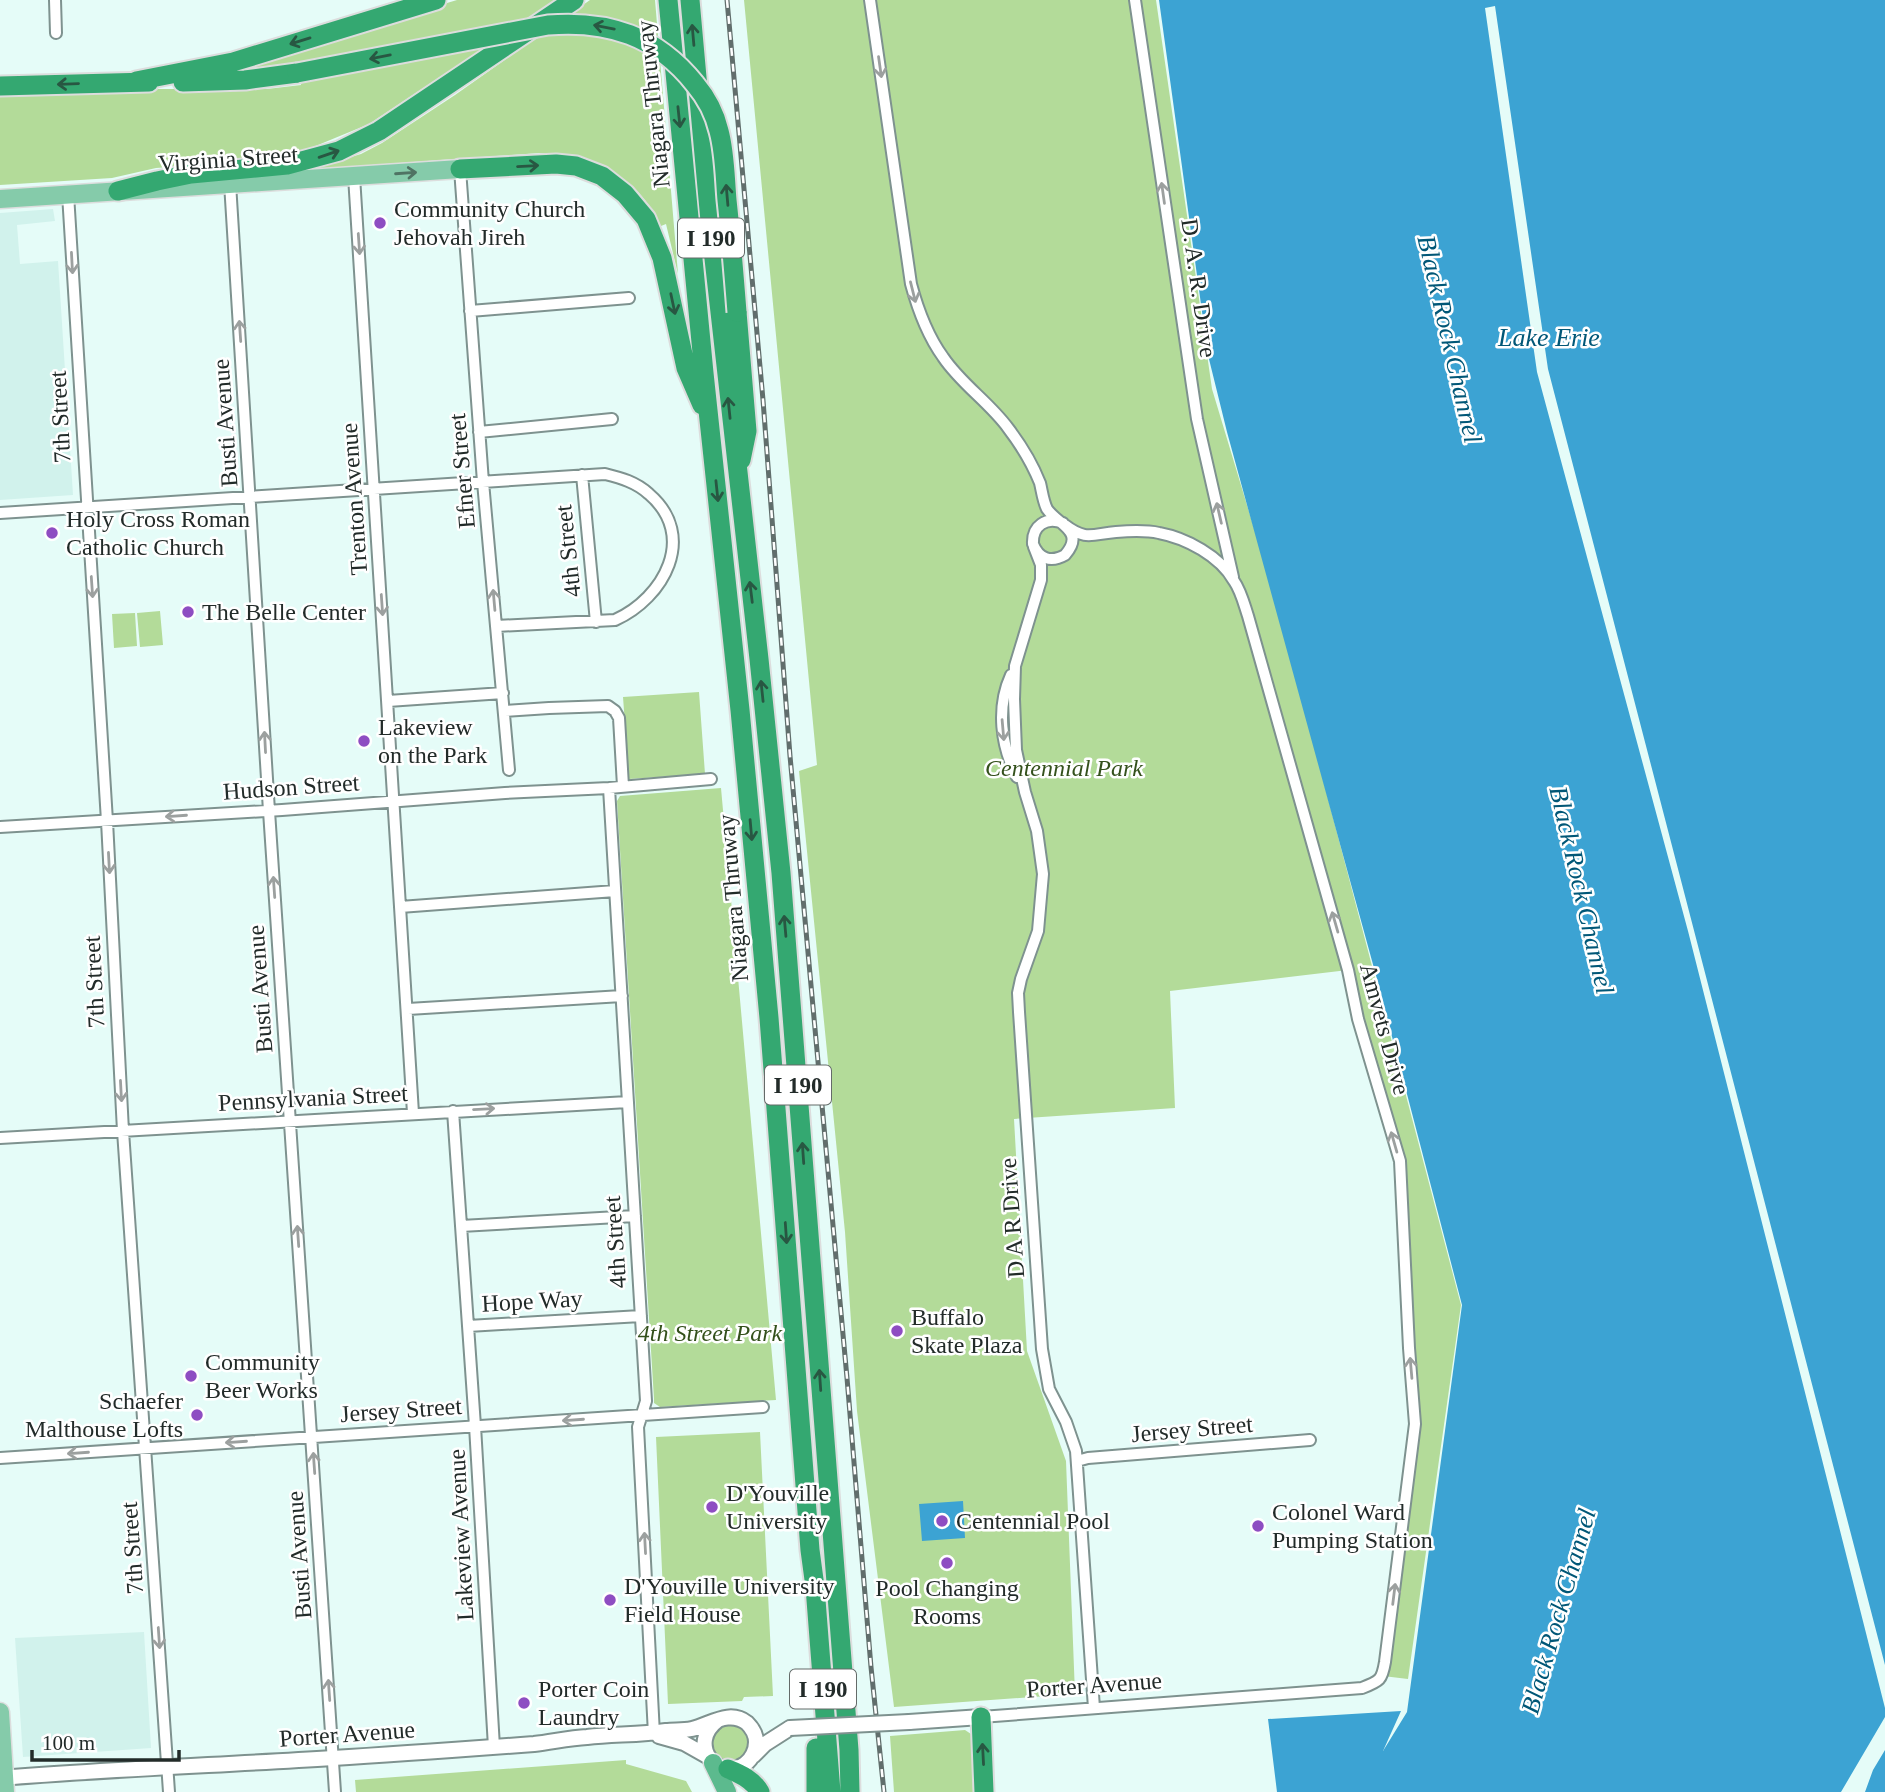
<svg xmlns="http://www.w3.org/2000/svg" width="1885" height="1792" font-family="Georgia,serif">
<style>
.built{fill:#d1f2ec}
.green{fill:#b3db99}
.water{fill:#3ca3d3}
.pier{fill:#e5fcf8}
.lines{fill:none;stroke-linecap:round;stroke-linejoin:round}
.minor-casing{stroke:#7e928f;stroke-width:14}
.tertiary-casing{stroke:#7e928f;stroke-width:18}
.primary-casing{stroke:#dcdddd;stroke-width:21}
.trunk-casing{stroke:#dcdddd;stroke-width:21}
.motorway-casing{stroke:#dcdddd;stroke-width:23}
.minor{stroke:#fff;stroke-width:10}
.tertiary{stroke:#fff;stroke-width:14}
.primary{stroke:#85cbaa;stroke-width:18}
.trunk{stroke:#5cba8e;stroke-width:18}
.motorway{stroke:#34a871;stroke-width:19}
.rail-casing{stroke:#616e6c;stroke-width:5}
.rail{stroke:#fff;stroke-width:2.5;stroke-dasharray:8;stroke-linecap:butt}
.tertiary-bridge-casing{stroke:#7e928f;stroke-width:18;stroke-linecap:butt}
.motorway-bridge-casing{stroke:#dcdddd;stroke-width:23;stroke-linecap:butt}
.tertiary-bridge{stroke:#fff;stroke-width:14}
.motorway-bridge{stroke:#34a871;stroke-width:19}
.oneway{stroke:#285742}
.oneway2{stroke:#9ca09f}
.oneway3{stroke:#4f7363}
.poi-dot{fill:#8e4dc2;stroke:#fff;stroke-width:2.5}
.labels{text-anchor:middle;stroke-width:5;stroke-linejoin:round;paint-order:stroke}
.shield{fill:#fff;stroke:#646b69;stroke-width:2}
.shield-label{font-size:23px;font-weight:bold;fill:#222b29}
.street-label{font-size:24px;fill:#222b29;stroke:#fff}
.poi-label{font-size:24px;fill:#222b29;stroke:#fff;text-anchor:start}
.park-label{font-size:24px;font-style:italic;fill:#34511c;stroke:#fff}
.water-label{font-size:26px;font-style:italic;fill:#015777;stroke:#fff}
</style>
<rect width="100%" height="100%" fill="#e5fcf8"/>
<path class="built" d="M 53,209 L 55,221 L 17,225 L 20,264 L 58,261 L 73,495 L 0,500 L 0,213 Z
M 144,1632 L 151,1748 L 23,1757 L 15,1638 Z"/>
<path class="green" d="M 457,0 L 556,0 L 369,124 L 301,152 L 270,160 L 156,168 L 112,178 L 0,185 L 0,96 L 147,89 L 267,89 L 301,85 L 296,67 L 214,73 Z
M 590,0 L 655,0 L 678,274 L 666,224 L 661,226 C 636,174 594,156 539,153 L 288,171 L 331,163 L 361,154 L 382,143 L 455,95 Z
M 744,0 L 1156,0 L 1212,389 L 1278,608 L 1461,1305 L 1408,1679 L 1383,1676 L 1415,1424 L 1400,1161 L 1348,970 L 1170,991 L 1175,1108 L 1014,1119 L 1027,1351 L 1066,1461 L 1075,1694 L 894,1707 L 857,1411 L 845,1232 L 799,771 L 817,765 Z
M 160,611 L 163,645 L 140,647 L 137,613 Z
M 135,613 L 137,646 L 114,648 L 112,614 Z
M 699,692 L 705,774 L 629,779 L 623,697 Z
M 721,788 L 776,1400 L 660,1407 L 654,1403 L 654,1399 L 617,801 L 620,796 Z
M 760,1432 L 773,1696 L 744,1697 L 742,1701 L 668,1704 L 656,1437 Z
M 734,1723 C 750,1732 752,1738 747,1756 L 729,1764 L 712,1754 L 711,1734 L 721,1725 Z
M 965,1730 L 971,1734 L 972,1738 L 975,1792 L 894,1792 L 890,1736 Z
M 626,1760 L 626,1764 L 686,1781 L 692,1792 L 356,1792 L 355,1780 Z"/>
<path class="water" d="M 1159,0 L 1885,0 L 1885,1792 L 1277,1792 L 1268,1719 L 1401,1711 L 1383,1751 L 1407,1712 L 1462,1305 L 1377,979 L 1227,432 L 1208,355 Z
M 963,1501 L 965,1538 L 922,1541 L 919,1504 Z"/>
<path class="pier" d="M 1495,6 L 1548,369 L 1885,1665 L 1885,1708 L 1688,931 L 1537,372 L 1485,8 Z
M 1885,1717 L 1885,1750 L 1873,1770 L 1865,1792 L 1841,1792 Z"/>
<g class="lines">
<g class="minor-casing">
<path id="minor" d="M 55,0 L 56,33
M 870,0 L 911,284 C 918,310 927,335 943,357 C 961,384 989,402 1008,428 C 1021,445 1032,463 1040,483 C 1042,491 1043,501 1047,509 C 1058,525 1086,531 1065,555 C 1051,563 1039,559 1033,544 C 1032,526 1046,516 1063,523
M 1135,0 L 1197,419 L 1233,577
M 460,169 L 483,482 L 509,770
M 354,176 L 413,1113
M 230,183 L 269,811 L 335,1792
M 68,194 L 107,821 L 123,1131 L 169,1792
M 470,311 L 629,298
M 479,432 L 612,419
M 582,475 L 596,622
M 0,513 L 605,474 C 621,478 636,482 649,494 C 698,536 664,598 615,620 L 496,626
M 1034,547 L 1041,565 L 1041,580 L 1015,666 L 1014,699 L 1016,750 L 1025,792 L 1037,831 L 1043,874 L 1038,931 L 1021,979 L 1018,993 L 1019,1012 L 1042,1349 L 1049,1389 L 1066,1422 L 1076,1451 L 1094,1708
M 1011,675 C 996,708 1001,746 1017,777
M 388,701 L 503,693
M 505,711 L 549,708 L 608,706 L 615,711 L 619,718 L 623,786
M 609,788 L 646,1401 L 638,1427 L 654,1734
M 0,827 L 282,810 L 505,793 L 609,788 L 711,779
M 400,907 L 615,891
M 408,1009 L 622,996
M 453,1111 L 475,1426 L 494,1747
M 0,1138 L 628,1102
M 461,1226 L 635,1216
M 468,1326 L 641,1316
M 0,1458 L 763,1407
M 1077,1461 L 1088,1458 L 1310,1440
M 981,1717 L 1362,1688 C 1380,1681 1382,1680 1385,1662 L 1415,1424 L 1409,1348 L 1400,1161 L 1358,1019 L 1348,970 L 1248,616 C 1244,604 1241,591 1234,581 C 1220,556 1186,538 1159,533 C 1145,530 1129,531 1116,532 C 1092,534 1086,541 1065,525"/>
</g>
<g class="tertiary-casing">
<path id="tertiary" d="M 909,1722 L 981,1717
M 659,1736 L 684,1743 L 707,1756
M 753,1756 L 765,1744 L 790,1728
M 0,1778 C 111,1769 222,1765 333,1758 C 400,1754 467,1749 534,1744 C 552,1742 569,1738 587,1737 C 613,1734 639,1735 666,1731 C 674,1730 683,1731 692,1729 C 710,1725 729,1709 747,1723 C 752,1728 756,1735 756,1742 C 756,1750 752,1759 745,1764 C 718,1783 686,1744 718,1720"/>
</g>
<g class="primary-casing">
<path id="primary" d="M 0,199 L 460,169
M 0,1712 L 5,1792"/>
</g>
<g class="trunk-casing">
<path id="trunk" d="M 713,1763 L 727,1792"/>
</g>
<g class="motorway-casing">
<path id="motorway" d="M 668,0 L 704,373 L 740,710 L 769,1018 L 810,1550 L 815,1587 L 831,1792
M 690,0 L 711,232 L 759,659 L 781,873 L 849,1750 L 850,1792
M 136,81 L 233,62 L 436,0
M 183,82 L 245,80 L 297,73
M 0,86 L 149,82
M 460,169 L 556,164 L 576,166 L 602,176 L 625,194 L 646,219 L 662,258 L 686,368 L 702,405
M 118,191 L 157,181 L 191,174 L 287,165 L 339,151 L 379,131 L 574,0
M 737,312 L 747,431 L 741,460
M 981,1717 L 984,1792
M 728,1769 C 741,1774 753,1780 760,1792
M 816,1792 L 816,1748"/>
</g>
<use href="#minor" class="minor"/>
<use href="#tertiary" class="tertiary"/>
<use href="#primary" class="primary"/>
<use href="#trunk" class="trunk"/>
<use href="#motorway" class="motorway"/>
<g class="rail-casing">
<path id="rail" d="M 727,0 L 763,400 L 790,756 L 847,1378 L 871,1667 L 884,1792"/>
</g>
<use href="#rail" class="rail"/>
<g class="tertiary-bridge-casing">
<path id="tertiary-bridge" d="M 790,1728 L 909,1722"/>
</g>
<g class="motorway-bridge-casing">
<path id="motorway-bridge" d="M 297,73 L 548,25 C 608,20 657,36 695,84 C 706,97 715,114 719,131 C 725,153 725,177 727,200 C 731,237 734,274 737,312"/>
</g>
<use href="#tertiary-bridge" class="tertiary-bridge"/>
<use href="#motorway-bridge" class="motorway-bridge"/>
</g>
<defs><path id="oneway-shaft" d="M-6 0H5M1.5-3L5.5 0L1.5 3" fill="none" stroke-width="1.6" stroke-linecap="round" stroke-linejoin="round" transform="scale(1.75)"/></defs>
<g class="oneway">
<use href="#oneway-shaft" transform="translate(604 27) rotate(-169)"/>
<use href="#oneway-shaft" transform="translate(693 35) rotate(-95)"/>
<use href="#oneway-shaft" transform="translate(300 41) rotate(163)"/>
<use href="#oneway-shaft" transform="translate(380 57) rotate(169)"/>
<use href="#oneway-shaft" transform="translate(68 84) rotate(178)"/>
<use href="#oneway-shaft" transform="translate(679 117) rotate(84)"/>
<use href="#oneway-shaft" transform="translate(329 154) rotate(-19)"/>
<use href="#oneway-shaft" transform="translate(528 166) rotate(-3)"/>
<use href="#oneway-shaft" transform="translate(727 195) rotate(-95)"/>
<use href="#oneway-shaft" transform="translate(673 304) rotate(78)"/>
<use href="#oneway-shaft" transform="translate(729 408) rotate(-96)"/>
<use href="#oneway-shaft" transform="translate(717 491) rotate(84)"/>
<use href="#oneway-shaft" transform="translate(751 592) rotate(-97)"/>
<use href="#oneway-shaft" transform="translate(762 691) rotate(-96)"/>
<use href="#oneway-shaft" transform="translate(751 830) rotate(85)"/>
<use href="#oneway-shaft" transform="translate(785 926) rotate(-95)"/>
<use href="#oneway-shaft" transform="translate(803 1153) rotate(-94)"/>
<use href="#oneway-shaft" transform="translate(786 1233) rotate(86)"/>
<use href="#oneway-shaft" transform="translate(820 1380) rotate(-94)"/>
<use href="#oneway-shaft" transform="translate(983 1754) rotate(-93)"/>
</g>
<g class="oneway2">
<use href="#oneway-shaft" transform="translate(880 67) rotate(82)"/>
<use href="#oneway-shaft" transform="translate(1163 193) rotate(-98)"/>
<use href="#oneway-shaft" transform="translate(359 244) rotate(86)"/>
<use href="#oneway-shaft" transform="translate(72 263) rotate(87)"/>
<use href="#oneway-shaft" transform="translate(913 292) rotate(76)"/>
<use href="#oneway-shaft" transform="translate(240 331) rotate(-94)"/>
<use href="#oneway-shaft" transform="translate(1219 513) rotate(-103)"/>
<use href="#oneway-shaft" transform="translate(92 587) rotate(86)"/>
<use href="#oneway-shaft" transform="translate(494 600) rotate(-95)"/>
<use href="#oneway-shaft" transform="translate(382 605) rotate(86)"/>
<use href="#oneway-shaft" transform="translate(1003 730) rotate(85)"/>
<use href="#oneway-shaft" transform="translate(265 742) rotate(-93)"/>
<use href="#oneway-shaft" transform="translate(176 816) rotate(176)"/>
<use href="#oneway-shaft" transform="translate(109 863) rotate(87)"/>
<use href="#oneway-shaft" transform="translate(274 887) rotate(-94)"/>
<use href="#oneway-shaft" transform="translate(1335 922) rotate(-106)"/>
<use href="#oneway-shaft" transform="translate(121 1091) rotate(87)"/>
<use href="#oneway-shaft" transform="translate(484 1109) rotate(-3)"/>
<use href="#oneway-shaft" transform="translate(1394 1142) rotate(-106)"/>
<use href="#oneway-shaft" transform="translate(298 1236) rotate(-94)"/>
<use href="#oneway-shaft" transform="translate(1411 1368) rotate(-95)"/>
<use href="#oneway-shaft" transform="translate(573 1420) rotate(176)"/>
<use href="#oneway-shaft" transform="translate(236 1442) rotate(176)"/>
<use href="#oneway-shaft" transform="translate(78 1453) rotate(176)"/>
<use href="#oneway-shaft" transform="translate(314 1463) rotate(-94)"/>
<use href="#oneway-shaft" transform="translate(645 1543) rotate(-93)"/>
<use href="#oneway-shaft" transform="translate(1394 1594) rotate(-83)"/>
<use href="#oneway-shaft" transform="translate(159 1638) rotate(86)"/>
<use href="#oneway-shaft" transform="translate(329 1690) rotate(-94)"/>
</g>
<use class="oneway3" href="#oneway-shaft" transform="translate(406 173) rotate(-4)"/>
<g class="poi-dot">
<circle cx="380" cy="223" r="7"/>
<circle cx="52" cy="533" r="7"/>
<circle cx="188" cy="612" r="7"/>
<circle cx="364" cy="741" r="7"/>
<circle cx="897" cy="1331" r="7"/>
<circle cx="191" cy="1376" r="7"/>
<circle cx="197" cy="1415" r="7"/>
<circle cx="712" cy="1507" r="7"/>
<circle cx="942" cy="1521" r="7"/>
<circle cx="1258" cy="1526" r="7"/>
<circle cx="947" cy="1563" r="7"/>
<circle cx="610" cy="1600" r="7"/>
<circle cx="524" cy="1703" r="7"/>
</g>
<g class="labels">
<g class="shield">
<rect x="678" y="218.5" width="66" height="39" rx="5"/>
<rect x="765" y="1065.5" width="66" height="39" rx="5"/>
<rect x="790" y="1669.5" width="66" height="39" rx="5"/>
</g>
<g class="shield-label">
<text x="711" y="246">I 190</text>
<text x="798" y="1093">I 190</text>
<text x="823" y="1697">I 190</text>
</g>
<g class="street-label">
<text transform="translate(653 104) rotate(-96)" y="8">Niagara Thruway</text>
<text transform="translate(228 159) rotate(-4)" y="8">Virginia Street</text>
<text transform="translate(1199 288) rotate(82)" y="8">D. A. R. Drive</text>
<text transform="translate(60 417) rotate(-93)" y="8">7th Street</text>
<text transform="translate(225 423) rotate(-94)" y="8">Busti Avenue</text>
<text transform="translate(462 471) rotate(-95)" y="8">Efner Street</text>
<text transform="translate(354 499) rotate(-94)" y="8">Trenton Avenue</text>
<text transform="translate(568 551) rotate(-96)" y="8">4th Street</text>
<text transform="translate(291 787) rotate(-4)" y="8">Hudson Street</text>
<text transform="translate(733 898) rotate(-95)" y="8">Niagara Thruway</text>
<text transform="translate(94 982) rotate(-93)" y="8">7th Street</text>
<text transform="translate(260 989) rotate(-94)" y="8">Busti Avenue</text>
<text transform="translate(1385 1029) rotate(75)" y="8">Amvets Drive</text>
<text transform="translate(313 1098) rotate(-3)" y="8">Pennsylvania Street</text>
<text transform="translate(1012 1218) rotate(-94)" y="8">D A R Drive</text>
<text transform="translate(615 1242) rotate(-94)" y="8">4th Street</text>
<text transform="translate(532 1301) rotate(-3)" y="8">Hope Way</text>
<text transform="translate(401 1410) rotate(-4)" y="8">Jersey Street</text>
<text transform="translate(1192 1429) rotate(-5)" y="8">Jersey Street</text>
<text transform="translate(461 1535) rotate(-93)" y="8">Lakeview Avenue</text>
<text transform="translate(132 1548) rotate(-94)" y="8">7th Street</text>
<text transform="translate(299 1555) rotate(-94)" y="8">Busti Avenue</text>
<text transform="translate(1094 1685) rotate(-4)" y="8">Porter Avenue</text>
<text transform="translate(347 1734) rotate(-4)" y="8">Porter Avenue</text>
</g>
<g class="poi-label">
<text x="394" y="217">Community Church<tspan x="394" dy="28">Jehovah Jireh</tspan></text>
<text x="66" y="527">Holy Cross Roman<tspan x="66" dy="28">Catholic Church</tspan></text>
<text x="202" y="620">The Belle Center</text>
<text x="378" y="735">Lakeview<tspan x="378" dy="28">on the Park</tspan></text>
<text x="911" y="1325">Buffalo<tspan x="911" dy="28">Skate Plaza</tspan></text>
<text x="205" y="1370">Community<tspan x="205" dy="28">Beer Works</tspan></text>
<text x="183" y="1409" text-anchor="end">Schaefer<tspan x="183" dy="28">Malthouse Lofts</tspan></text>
<text x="726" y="1501">D'Youville<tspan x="726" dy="28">University</tspan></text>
<text x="1272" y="1520">Colonel Ward<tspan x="1272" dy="28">Pumping Station</tspan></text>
<text x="956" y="1529">Centennial Pool</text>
<text x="624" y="1594">D'Youville University<tspan x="624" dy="28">Field House</tspan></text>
<text x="947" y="1596" text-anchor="middle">Pool Changing<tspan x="947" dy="28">Rooms</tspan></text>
<text x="538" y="1697">Porter Coin<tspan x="538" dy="28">Laundry</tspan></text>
</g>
<g class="park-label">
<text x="1064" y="776">Centennial Park</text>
<text x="710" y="1341">4th Street Park</text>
</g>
<g class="water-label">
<text x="1549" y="346">Lake Erie</text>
<text transform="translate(1450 339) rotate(77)" y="9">Black Rock Channel</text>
<text transform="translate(1582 890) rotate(77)" y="9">Black Rock Channel</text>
<text transform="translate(1558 1611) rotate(-74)" y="9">Black Rock Channel</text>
</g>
</g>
<path d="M32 1750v10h147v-10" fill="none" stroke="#222b29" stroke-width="3.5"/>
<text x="42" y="1750" font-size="21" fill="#222b29" stroke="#ffffff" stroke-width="5" paint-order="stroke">100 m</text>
</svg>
